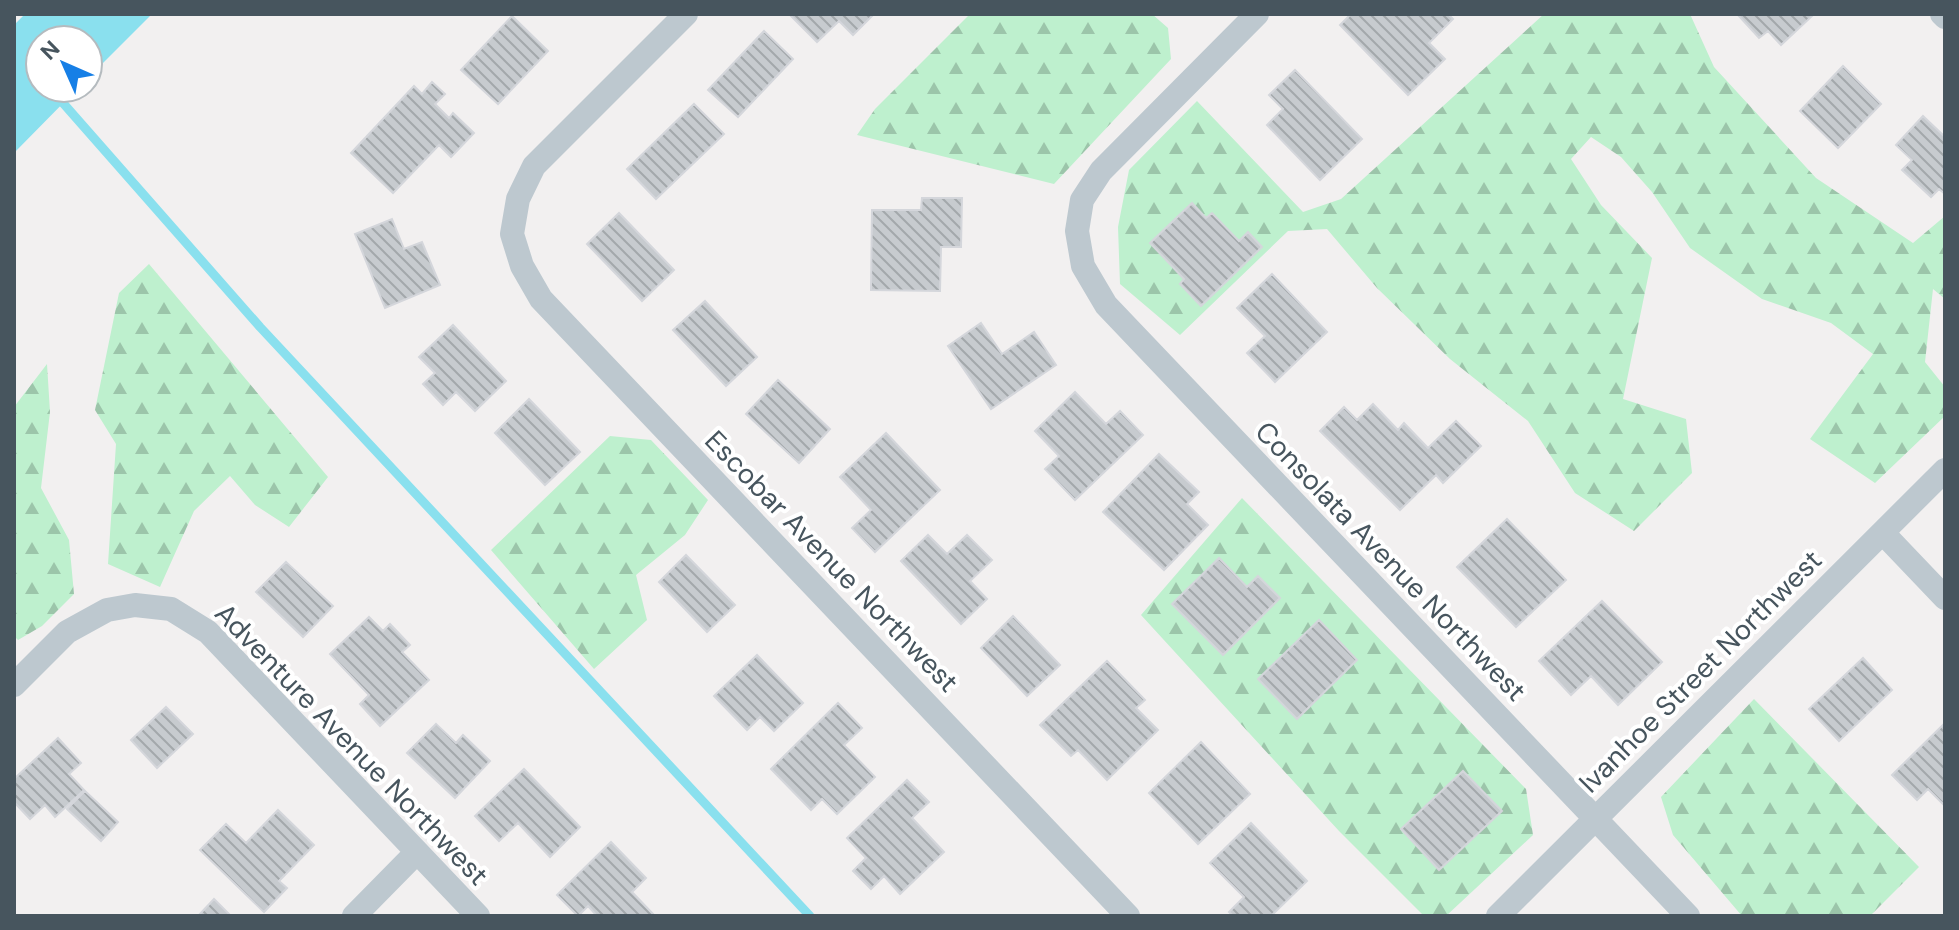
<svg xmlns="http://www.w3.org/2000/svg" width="1959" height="930" font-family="'DM Sans',sans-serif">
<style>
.forest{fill:url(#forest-firs)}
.water{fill:#8ae0ee}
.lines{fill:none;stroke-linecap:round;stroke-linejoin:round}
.stream{stroke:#8ae0ee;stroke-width:9}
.building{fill:url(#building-back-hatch);stroke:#d4d6db;stroke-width:2}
.minor{stroke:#bdc8cf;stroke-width:24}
.labels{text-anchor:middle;stroke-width:8;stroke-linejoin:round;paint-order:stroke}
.street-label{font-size:28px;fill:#47555e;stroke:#fff}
</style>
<defs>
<pattern id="forest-firs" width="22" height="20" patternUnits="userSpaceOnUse" patternTransform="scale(2)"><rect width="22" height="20" fill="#bef0ce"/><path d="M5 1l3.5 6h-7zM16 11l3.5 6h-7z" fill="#9cc5aa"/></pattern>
<pattern id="building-back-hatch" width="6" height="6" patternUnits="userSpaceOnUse" patternTransform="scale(2)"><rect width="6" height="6" fill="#c7cbcf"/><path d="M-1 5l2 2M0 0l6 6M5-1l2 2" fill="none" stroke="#a3a8ab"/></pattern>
</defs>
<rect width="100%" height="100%" fill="#f2f0f0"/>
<path class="forest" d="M 970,14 L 1152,14 L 1168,28 L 1171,59 L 1054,184 L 857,135 L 875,109 Z
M 1544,14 L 1690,14 L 1714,67 L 1816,178 L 1913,243 L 1945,216 L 1945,299 L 1933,289 L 1925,362 L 1945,387 L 1945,416 L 1875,483 L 1810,439 L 1873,354 L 1831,323 L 1762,299 L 1690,248 L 1652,192 L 1621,157 L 1591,137 L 1571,159 L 1601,205 L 1652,258 L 1623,399 L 1686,419 L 1692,473 L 1634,531 L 1575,493 L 1528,421 L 1450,359 L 1377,288 L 1327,229 L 1288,231 L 1180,335 L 1120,284 L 1118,227 L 1129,170 L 1197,101 L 1303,212 L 1341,199 Z
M 149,264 L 328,477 L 289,527 L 255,505 L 230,476 L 194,511 L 160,587 L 108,564 L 116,444 L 95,410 L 119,293 Z
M 47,364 L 50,412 L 41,488 L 69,540 L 74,594 L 42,626 L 18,640 L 14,636 L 14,407 Z
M 610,436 L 651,440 L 708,500 L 685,535 L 636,575 L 647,620 L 594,669 L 491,550 Z
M 1242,498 L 1526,789 L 1533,835 L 1446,916 L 1424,916 L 1339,831 L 1141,615 Z
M 1754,699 L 1919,867 L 1870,916 L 1742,916 L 1673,835 L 1661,797 Z"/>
<path class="water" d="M 25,14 L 152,14 L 88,78 L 88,40 L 40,40 L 40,88 L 78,88 L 14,153 L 14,25 Z"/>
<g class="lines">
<path class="stream" d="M 57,88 L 63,103 L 260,327 L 810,916"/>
</g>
<path class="building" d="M 789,14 L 874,14 L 853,35 L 839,21 L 817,42 Z
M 1351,14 L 1448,14 L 1453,19 L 1429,43 L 1445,59 L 1408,95 L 1340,25 Z
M 1737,14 L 1810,14 L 1812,16 L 1781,45 L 1768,31 L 1759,38 Z
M 512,16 L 548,51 L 498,104 L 461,70 Z
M 764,31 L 793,59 L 738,117 L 708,90 Z
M 1843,66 L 1881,104 L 1838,148 L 1800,111 Z
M 1295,70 L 1362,139 L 1320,180 L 1267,125 L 1283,109 L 1269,95 Z
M 432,82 L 445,94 L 435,104 L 449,118 L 453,113 L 474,133 L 451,157 L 439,145 L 393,193 L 351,153 L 414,86 L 422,94 Z
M 694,104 L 724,134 L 656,199 L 627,169 Z
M 1923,116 L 1945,137 L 1945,194 L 1939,189 L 1931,197 L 1902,170 L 1912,160 L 1896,145 Z
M 922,198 L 962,198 L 961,247 L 941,247 L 940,291 L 871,290 L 872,210 L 921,210 Z
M 1192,203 L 1206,218 L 1212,213 L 1239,241 L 1248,232 L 1262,247 L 1201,306 L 1180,284 L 1184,279 L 1150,243 Z
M 619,213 L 674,270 L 642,301 L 587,244 Z
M 392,219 L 404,249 L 422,242 L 440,285 L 385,308 L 355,234 Z
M 1272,274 L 1327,332 L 1275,382 L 1247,353 L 1265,336 L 1237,308 Z
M 705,301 L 757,357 L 726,386 L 673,330 Z
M 981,323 L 1002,354 L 1034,332 L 1056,365 L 991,409 L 948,346 Z
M 453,325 L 506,381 L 475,411 L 456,392 L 443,405 L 423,384 L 435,373 L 419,357 Z
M 778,380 L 830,429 L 799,463 L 746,414 Z
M 1075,392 L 1106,424 L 1120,411 L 1143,435 L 1075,500 L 1045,469 L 1059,456 L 1035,431 Z
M 529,399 L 580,452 L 545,485 L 495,433 Z
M 1373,404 L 1398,430 L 1404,423 L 1428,448 L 1456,421 L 1481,446 L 1443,483 L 1436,475 L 1400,510 L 1320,431 L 1344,407 L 1357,420 Z
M 886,433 L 940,490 L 875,552 L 852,528 L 871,510 L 840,477 Z
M 1159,454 L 1199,492 L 1187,504 L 1208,525 L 1164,570 L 1103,512 Z
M 1507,519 L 1566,580 L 1516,627 L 1457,567 Z
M 928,535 L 947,554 L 967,535 L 992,560 L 970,581 L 987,599 L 961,624 L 901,561 Z
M 686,555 L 735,605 L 707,632 L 659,582 Z
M 1219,558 L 1247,587 L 1258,576 L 1280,598 L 1223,655 L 1172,604 Z
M 286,562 L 333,606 L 303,637 L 256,592 Z
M 1602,601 L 1662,662 L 1618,705 L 1591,676 L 1571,695 L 1539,661 Z
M 1013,616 L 1060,665 L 1027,696 L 981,648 Z
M 369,617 L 383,631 L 390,624 L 410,645 L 402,652 L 429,680 L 380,726 L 360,704 L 369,695 L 330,654 Z
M 1319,620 L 1357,660 L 1297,719 L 1258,679 Z
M 757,655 L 803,703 L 774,731 L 760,717 L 747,730 L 714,696 Z
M 1863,658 L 1892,690 L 1839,741 L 1809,709 Z
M 1107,661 L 1145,700 L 1136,708 L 1158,730 L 1107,780 L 1078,750 L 1071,756 L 1040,725 Z
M 838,703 L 862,728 L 844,745 L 875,777 L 837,814 L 822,799 L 811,810 L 771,769 Z
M 166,707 L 193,734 L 157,768 L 131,740 Z
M 1945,723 L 1945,806 L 1928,789 L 1917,800 L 1892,775 Z
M 436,724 L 456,743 L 463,735 L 490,761 L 455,798 L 407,753 Z
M 58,738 L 81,763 L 69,774 L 84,790 L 55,817 L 45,805 L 30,819 L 14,802 L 14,779 Z
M 1201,742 L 1250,794 L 1198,844 L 1149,793 Z
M 524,769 L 580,827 L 550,857 L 518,823 L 499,841 L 475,816 Z
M 1463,771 L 1502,811 L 1439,870 L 1401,829 Z
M 907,780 L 929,802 L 912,818 L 944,852 L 900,894 L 884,876 L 871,889 L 853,871 L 866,858 L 847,838 Z
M 85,791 L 118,822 L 101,841 L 67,809 Z
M 278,810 L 314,845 L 279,881 L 287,888 L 264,912 L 200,850 L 226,824 L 246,843 Z
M 1251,823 L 1307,881 L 1271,916 L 1233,916 L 1229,912 L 1244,897 L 1210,863 Z
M 611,842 L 646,878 L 632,892 L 654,915 L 652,916 L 597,916 L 588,906 L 578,916 L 557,895 Z
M 214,899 L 231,916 L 198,916 Z"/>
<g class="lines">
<path class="minor" d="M 686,14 L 534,166 L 518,199 L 512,234 L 522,266 L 541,299 L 1128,916
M 1257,14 L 1101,171 L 1082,200 L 1077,231 L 1083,266 L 1106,305 L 1688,916
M 1942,14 L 1945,17
M 1883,533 L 1945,598
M 14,685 L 67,632 L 107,610 L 135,605 L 171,609 L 208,632 L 478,916
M 354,916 L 417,852
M 1498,916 L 1945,470"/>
</g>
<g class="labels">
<g class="street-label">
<text transform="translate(832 561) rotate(46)" y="10">Escobar Avenue Northwest</text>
<text transform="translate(1391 561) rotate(46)" y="10">Consolata Avenue Northwest</text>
<text transform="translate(1700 671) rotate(-45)" y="10">Ivanhoe Street Northwest</text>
<text transform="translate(352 744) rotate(46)" y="10">Adventure Avenue Northwest</text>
</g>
</g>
<rect width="1959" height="930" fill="none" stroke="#47555e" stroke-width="32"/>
<g transform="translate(64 64) rotate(315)"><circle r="38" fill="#ffffff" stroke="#b5bbbf" stroke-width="2"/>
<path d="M0-6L14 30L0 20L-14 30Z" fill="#167fe6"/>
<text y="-12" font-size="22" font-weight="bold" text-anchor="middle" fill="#47555e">N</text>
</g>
</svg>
